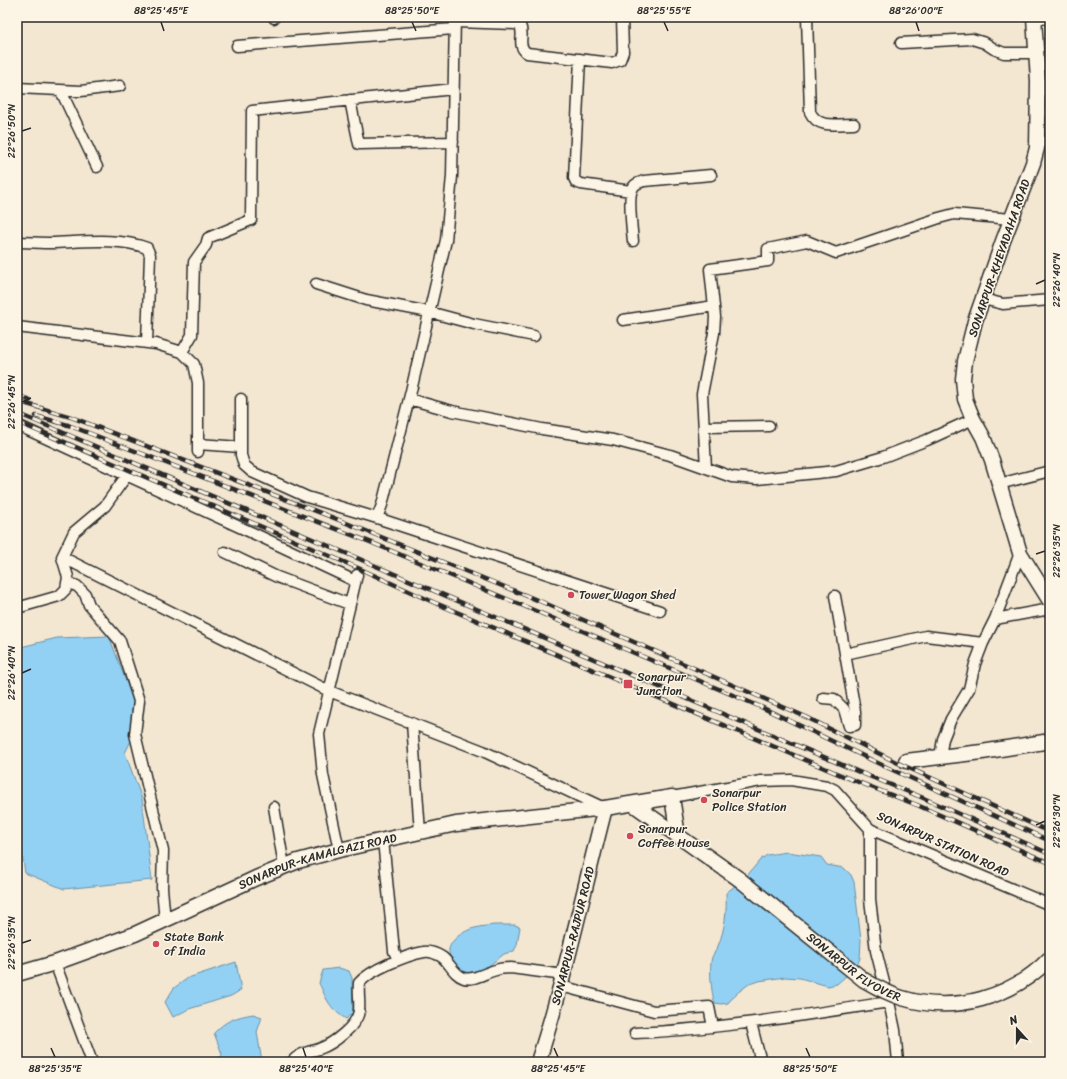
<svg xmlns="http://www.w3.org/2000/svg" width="1067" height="1079" font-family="Sriracha,sans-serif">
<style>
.water{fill:#93d1f4;stroke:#698fa4}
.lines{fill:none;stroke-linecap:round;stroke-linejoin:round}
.minor-casing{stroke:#2b2b2b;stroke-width:13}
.secondary-casing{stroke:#2b2b2b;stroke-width:17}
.minor{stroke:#fcf5e5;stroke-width:10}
.secondary{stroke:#fcf5e5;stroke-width:14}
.rail-casing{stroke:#2b2b2b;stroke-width:4.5}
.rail{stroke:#fcf5e5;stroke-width:3;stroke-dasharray:9;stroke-linecap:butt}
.secondary-bridge-casing{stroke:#2b2b2b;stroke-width:17;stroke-linecap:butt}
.secondary-bridge{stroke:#fcf5e5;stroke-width:14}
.ticks{fill:none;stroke:#2b2b2b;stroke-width:1.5}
.poi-dot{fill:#d1495b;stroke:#fcf5e5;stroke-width:1.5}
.labels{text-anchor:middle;stroke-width:3;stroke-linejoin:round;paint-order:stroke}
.street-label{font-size:12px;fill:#2b2b2b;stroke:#fcf5e5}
.poi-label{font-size:12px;fill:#2b2b2b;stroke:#fcf5e5;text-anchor:start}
.neatline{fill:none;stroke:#2b2b2b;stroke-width:1.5}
.ticks-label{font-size:10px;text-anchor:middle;fill:#2b2b2b}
</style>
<rect width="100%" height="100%" fill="#f4e7d2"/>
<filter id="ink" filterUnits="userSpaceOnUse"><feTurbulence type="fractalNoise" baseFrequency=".025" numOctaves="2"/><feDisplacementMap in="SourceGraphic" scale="8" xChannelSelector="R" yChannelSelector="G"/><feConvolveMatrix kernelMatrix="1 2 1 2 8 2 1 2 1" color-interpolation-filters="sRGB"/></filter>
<g filter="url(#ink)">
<path class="water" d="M 109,636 L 136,708 L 139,725 L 125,753 L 142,799 L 152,880 L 64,889 L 25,873 L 17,820 L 17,648 L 57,638 Z
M 787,852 L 821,857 L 827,865 L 844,868 L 851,875 L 854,882 L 861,940 L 860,958 L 857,966 L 837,984 L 828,986 L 800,978 L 785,977 L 759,981 L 749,984 L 737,993 L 728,1003 L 721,1004 L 715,1003 C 711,994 709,966 712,957 C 714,953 717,949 718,946 C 725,929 727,911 726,893 L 746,877 L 760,860 L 767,855 Z
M 494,925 L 515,925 L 520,927 L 517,945 L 514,951 L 504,954 L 486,968 L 472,972 L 467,975 C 461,970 454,964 450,956 C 444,943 464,930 475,928 C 481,926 488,926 494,925 Z
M 236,962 L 241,990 L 231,996 L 189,1009 L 173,1017 L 165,1002 L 174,988 L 188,978 Z
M 339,968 L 349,971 L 352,978 L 353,1012 L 346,1019 C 329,1008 327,1000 319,983 L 323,970 Z
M 253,1014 L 262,1017 L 257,1032 L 262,1062 L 219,1062 L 222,1054 L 214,1033 C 226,1020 236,1017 253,1014 Z"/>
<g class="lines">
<g class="minor-casing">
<path id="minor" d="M 274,17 L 274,18
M 807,17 L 810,112 C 818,129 837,124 854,124
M 1034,18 L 1050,19
M 455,22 L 515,24 L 520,25 C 525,36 516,45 527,53 L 612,63 L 620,60 L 623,52 L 622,17
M 901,43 L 972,39 L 985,43 L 994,49 L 1004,53 L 1037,53
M 237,46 L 454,29
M 580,59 L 574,178 L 576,182 L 581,184 L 631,191
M 17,88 L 81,91 L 120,86
M 61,91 L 97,167
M 350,100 L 359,144 L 453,142
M 633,241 C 632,231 628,198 632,190 C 634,184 638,183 644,181 L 711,175
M 17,242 C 28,242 40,243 51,243 C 81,242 119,237 147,248 L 150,255 L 147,343
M 316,284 L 366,300 L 429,312 L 474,324 L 534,336
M 983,299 L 1003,304 L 1050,300
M 623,320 L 714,306
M 17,327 L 156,344 L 182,352 L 194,364 L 198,383 L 198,452
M 182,352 L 192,335 L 194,262 L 206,245 L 208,238 L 251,220 L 252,111 L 453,89
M 241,399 L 241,455 L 244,465 L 252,472 L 307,497 L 377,518 L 660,611
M 409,399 L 452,411 L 542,429 L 613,440 L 670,455 L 732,477 L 757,479 L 836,471 L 883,457 L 927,440 L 973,419
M 17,425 L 257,535 L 355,581
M 704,427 L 769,426
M 198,444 L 241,447
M 706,468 L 702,394 L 714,333 L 715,317 L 710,269 L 768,261 L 768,249 L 807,241 L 836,253 L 939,218 L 954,214 L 1011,219
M 999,484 L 1050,471
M 377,518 L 382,505 L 411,391 L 446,240 L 452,176 L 455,17
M 225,552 L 277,577 L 349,604
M 62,557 L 329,691 L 483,751 L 604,808
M 67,583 L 77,586 L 85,594 L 89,605 L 120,641 L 139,701 L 135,734 L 163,851 L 162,888 L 165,921
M 17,608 L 59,596 L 66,589 L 68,577 L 62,557 L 74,532 L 105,506 L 127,475
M 995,619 L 1050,609
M 845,654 L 926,636 L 983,643
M 823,698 L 834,699 L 844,709 L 849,726 L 855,725 L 855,711 L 835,596
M 412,723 L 420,832
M 940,757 L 943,739 L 951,719 L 969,689 L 975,664 L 983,643 L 995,619 L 1020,553
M 672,797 L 761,781 L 791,780 L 827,786 L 835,790 L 870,829 L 1050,905
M 274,807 L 284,866
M 870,829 L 870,899 L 876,951 L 889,1002 L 895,1030 L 898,1062
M 383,840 L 394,951 L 398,960
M 339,850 L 323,775 L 319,734 L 357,575
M 55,963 L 92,1062
M 561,986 L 654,1011 L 709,1007 L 713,1027
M 751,1023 L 761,1062
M 635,1033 C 720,1029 805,1015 889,1002
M 292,1062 C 299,1053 309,1052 319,1049 C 333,1044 357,1026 359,1011 C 360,1002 358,993 359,983 C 370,970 407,955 424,952 C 430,951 437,954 442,957 C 450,963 454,975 464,978 C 474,981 486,972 496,970 C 501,968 506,968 511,968 L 564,975"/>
</g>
<g class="secondary-casing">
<g id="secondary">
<path d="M 1034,17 L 1038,81 L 1037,148 L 1033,163 L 1003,241 L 975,321 L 965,361 L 963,379 L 965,399 L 973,419 L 983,437 L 992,460 L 1020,553 L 1050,601"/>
<path d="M 906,761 L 982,752 L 1050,741"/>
<path d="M 633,804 L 739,879"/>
<path id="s1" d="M 17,974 L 55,963 L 135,934 L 256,878 L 298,861 L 339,850 L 456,824 L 605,808 L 672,797 L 678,836"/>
<path id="s2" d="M 538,1062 C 565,979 583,893 605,808"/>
</g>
</g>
<use href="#minor" class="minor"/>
<use href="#secondary" class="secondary"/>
<g class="rail-casing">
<path id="rail" d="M 17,395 L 30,400
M 17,401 L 71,417 L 334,518 L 542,602 L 806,717 L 898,763 L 1050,832
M 17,413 L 859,772 L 921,797 L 1050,854
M 36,416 L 68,425 L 370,542 L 538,612 L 761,707 L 884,766 L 1050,841
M 17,422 L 358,568 L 433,602 L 848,778 L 917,805 L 1050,863"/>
</g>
<use href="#rail" class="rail"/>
<g class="secondary-bridge-casing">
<g id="secondary-bridge">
<path id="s3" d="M 739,879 L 864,980 C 876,987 889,994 902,998 C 955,1014 1012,998 1050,958"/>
</g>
</g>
<use href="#secondary-bridge" class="secondary-bridge"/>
</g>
</g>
<path class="ticks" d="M 161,22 L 164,31M 412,22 L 416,31M 664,22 L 668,31M 916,22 L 919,31M 22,131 L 31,128M 1036,284 L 1045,280M 22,402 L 31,398M 1036,554 L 1045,551M 22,673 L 31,669M 1036,825 L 1045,821M 22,943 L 31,940M 51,1048 L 55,1057M 303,1048 L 306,1057M 554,1048 L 558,1057M 806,1048 L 810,1057"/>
<g class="poi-dot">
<circle cx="571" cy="595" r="4"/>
<rect x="623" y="679" width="10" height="10" rx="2"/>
<circle cx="704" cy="800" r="4"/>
<circle cx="630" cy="836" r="4"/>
<circle cx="156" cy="944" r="4"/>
</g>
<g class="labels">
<g class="street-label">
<text transform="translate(999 258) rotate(-71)" y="4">SONARPUR-KHEYADAHA ROAD</text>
<text transform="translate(943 844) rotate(24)" y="4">SONARPUR STATION ROAD</text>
<text dy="4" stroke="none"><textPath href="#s1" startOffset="322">SONARPUR-KAMALGAZI ROAD</textPath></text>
<text dy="4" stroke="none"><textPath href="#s2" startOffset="131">SONARPUR-RAJPUR ROAD</textPath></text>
<text dy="4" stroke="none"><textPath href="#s3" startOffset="145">SONARPUR FLYOVER</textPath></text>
</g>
<g class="poi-label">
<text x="579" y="599">Tower Wagon Shed</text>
<text x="637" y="681">Sonarpur<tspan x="637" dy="14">Junction</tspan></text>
<text x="712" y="797">Sonarpur<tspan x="712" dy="14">Police Station</tspan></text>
<text x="638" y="833">Sonarpur<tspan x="638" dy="14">Coffee House</tspan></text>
<text x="164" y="941">State Bank<tspan x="164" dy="14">of India</tspan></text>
</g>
</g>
<rect width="1067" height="1079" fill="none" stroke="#fcf5e5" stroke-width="44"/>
<g transform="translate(1017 1029) rotate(339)" stroke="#fcf5e5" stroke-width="3" paint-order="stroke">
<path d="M0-3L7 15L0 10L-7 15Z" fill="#2b2b2b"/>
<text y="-6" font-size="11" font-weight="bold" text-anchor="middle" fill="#2b2b2b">N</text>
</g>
<rect x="22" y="22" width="1023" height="1035" class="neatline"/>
<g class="ticks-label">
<text x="161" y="14">88°25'45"E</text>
<text x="412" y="14">88°25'50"E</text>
<text x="664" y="14">88°25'55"E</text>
<text x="916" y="14">88°26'00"E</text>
<text transform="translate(11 131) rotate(-90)" y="4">22°26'50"N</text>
<text transform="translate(1056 280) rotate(-90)" y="4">22°26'40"N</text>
<text transform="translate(11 402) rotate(-90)" y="4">22°26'45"N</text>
<text transform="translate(1056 551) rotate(-90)" y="4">22°26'35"N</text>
<text transform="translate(11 673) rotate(-90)" y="4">22°26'40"N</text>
<text transform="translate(1056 821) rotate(-90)" y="4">22°26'30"N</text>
<text transform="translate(11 943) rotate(-90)" y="4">22°26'35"N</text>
<text x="55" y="1072">88°25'35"E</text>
<text x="306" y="1072">88°25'40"E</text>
<text x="558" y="1072">88°25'45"E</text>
<text x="810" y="1072">88°25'50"E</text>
</g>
</svg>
